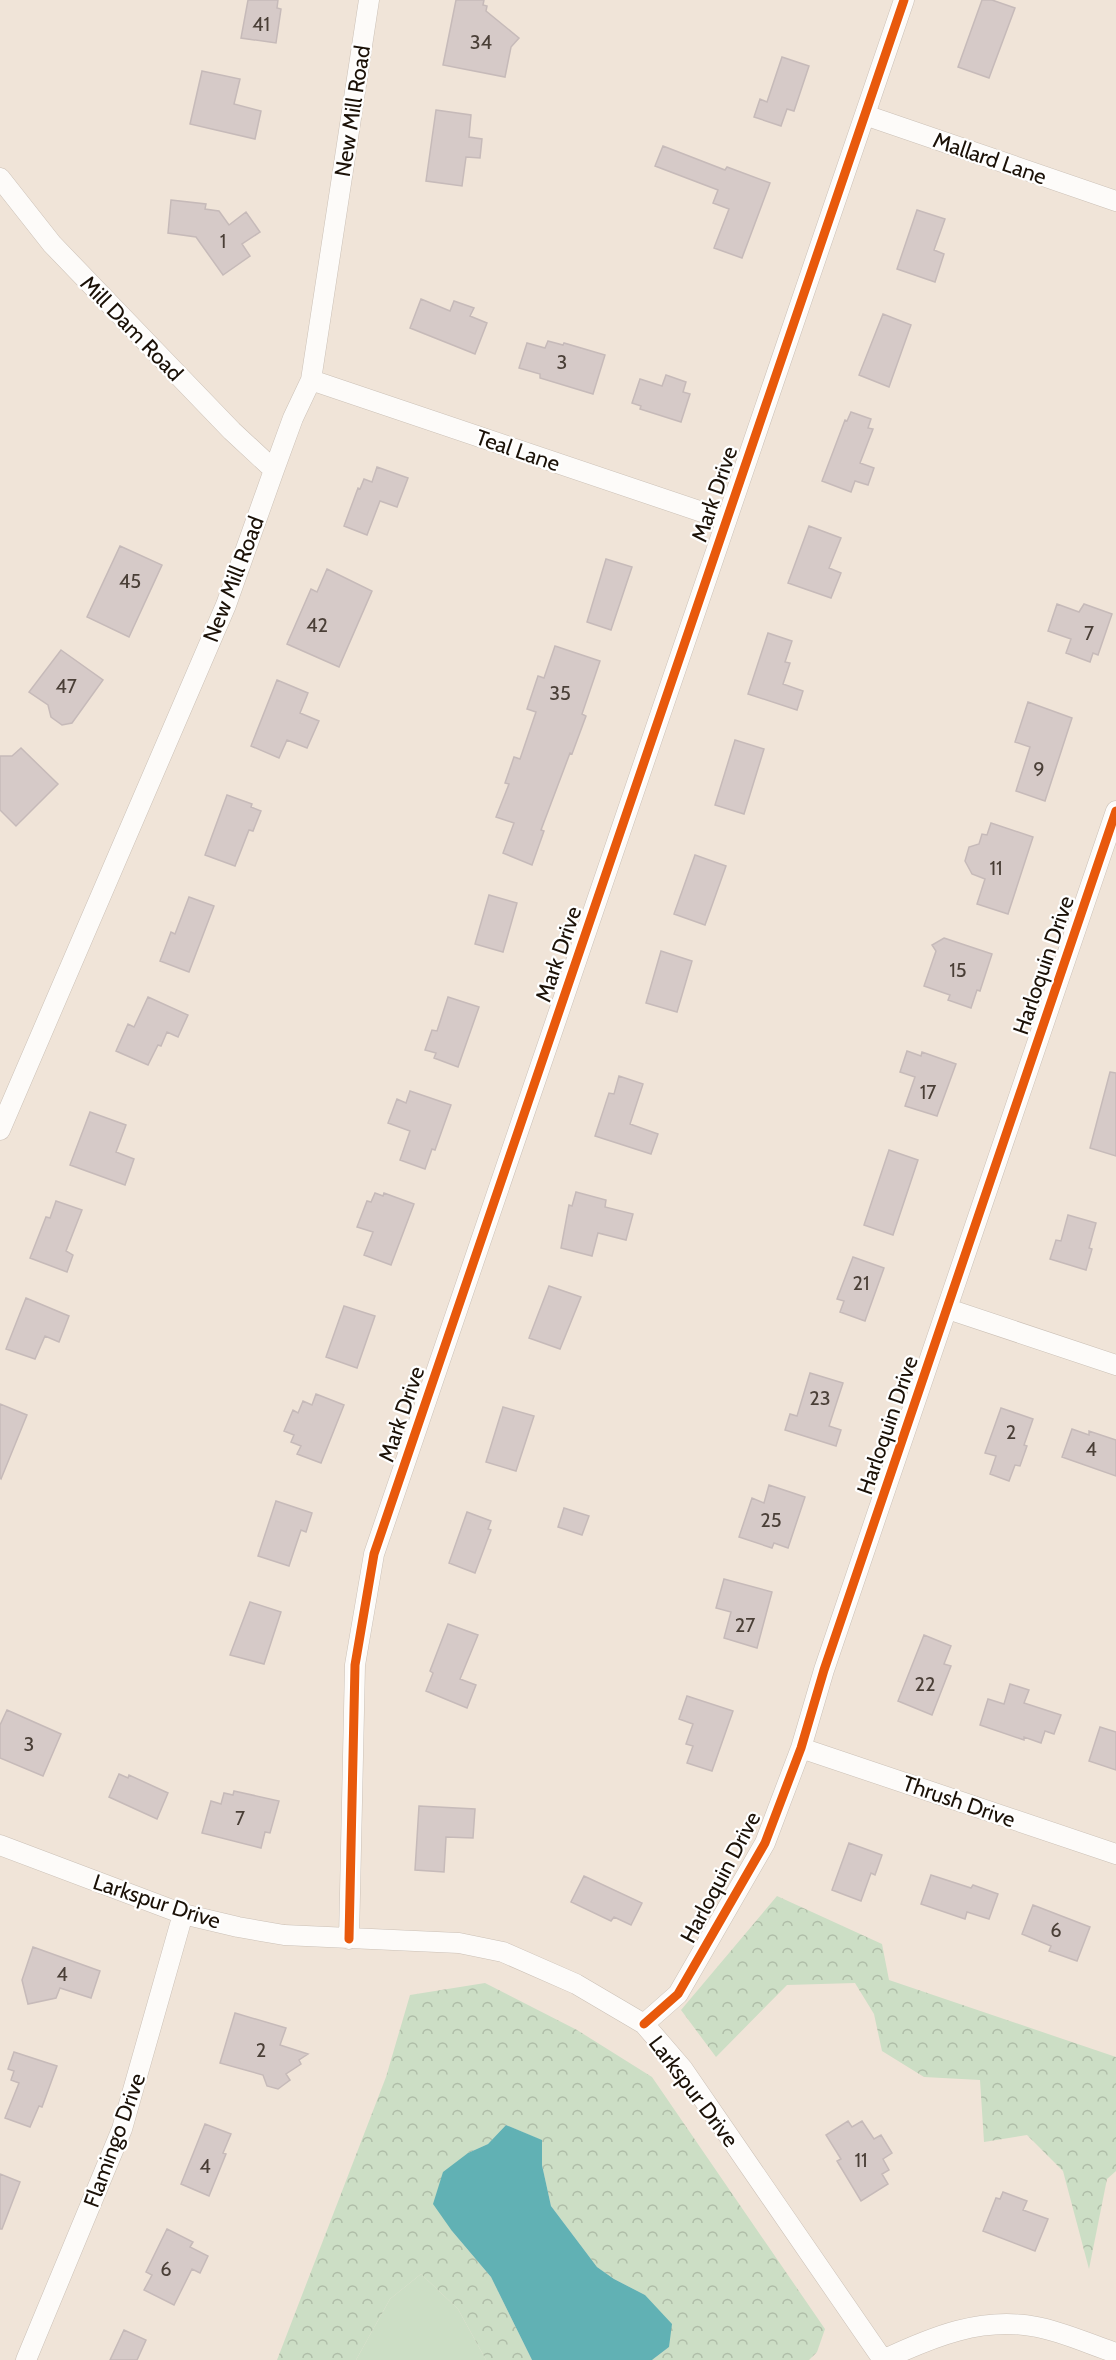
<svg xmlns="http://www.w3.org/2000/svg" width="1116" height="2360" font-family="Cabin,sans-serif">
<style>
.green{fill:#ccdec5}
.forest{fill:url(#forest-crowns)}
.water{fill:#61b1b4}
.building{fill:#d6cac8;stroke:#c6bab9;stroke-width:1.5}
.lines{fill:none;stroke-linecap:round;stroke-linejoin:round}
.street-casing{stroke:#cbc0b6;stroke-width:21}
.street{stroke:#fdfbf9;stroke-width:20}
.cycleway-casing{stroke:#fff;stroke-width:13}
.cycleway{stroke:#e8590c;stroke-width:9}
.labels{text-anchor:middle;stroke-width:4.5;stroke-linejoin:round;paint-order:stroke}
.number-label{font-size:20px;fill:#4a3f37}
.street-label{font-size:22px;fill:#1b1107;stroke:#fff}
</style>
<defs>
<pattern id="forest-crowns" width="20" height="18" patternUnits="userSpaceOnUse" patternTransform="scale(1.5)"><rect width="20" height="18" fill="#ccdec5"/><path d="M2 6a3 3 0 1 1 6 0M12 15a3 3 0 1 1 6 0" fill="none" stroke="#afbda8"/></pattern>
</defs>
<rect width="100%" height="100%" fill="#f0e4d8"/>
<path class="green" d="M 421,2274 L 458,2309 L 486,2360 L 356,2360 L 390,2299 Z"/>
<path class="forest" d="M 777,1896 L 882,1944 L 889,1980 L 1116,2057 L 1116,2171 L 1107,2179 L 1089,2269 L 1063,2171 L 1027,2135 L 984,2142 L 980,2080 L 924,2077 L 882,2051 L 874,2014 L 855,1983 L 787,1985 L 716,2057 L 681,2010 Z
M 485,1983 L 577,2030 L 652,2077 L 825,2329 L 817,2352 L 809,2360 L 652,2360 L 669,2347 L 645,2295 L 614,2279 L 597,2267 L 551,2206 L 542,2165 L 541,2140 L 506,2125 L 488,2144 L 468,2153 L 452,2231 L 491,2277 L 532,2360 L 486,2360 L 458,2309 L 421,2274 L 390,2299 L 356,2360 L 277,2360 L 386,2077 L 410,1995 Z"/>
<path class="water" d="M 506,2125 L 542,2140 L 542,2165 L 551,2206 L 597,2267 L 614,2279 L 645,2295 L 672,2324 L 669,2347 L 652,2360 L 532,2360 L 491,2277 L 452,2231 L 433,2204 L 443,2172 L 468,2153 L 488,2144 Z"/>
<path class="building" d="M 248,0 L 278,0 L 277,8 L 281,9 L 276,43 L 241,38 Z
M 456,0 L 484,0 L 483,5 L 487,6 L 486,11 L 519,38 L 511,47 L 505,77 L 443,65 Z
M 982,0 L 992,0 L 1015,8 L 989,78 L 958,67 Z
M 782,57 L 809,66 L 794,111 L 787,109 L 781,126 L 754,117 L 760,99 L 767,102 Z
M 202,71 L 240,79 L 234,104 L 261,111 L 255,139 L 190,124 Z
M 436,110 L 471,115 L 469,137 L 482,139 L 480,158 L 466,157 L 462,186 L 426,181 Z
M 663,146 L 725,170 L 727,167 L 770,183 L 742,258 L 714,248 L 729,209 L 713,203 L 718,190 L 655,166 Z
M 171,200 L 206,204 L 205,209 L 219,211 L 229,225 L 246,212 L 260,232 L 242,244 L 250,256 L 223,275 L 196,237 L 168,233 Z
M 917,210 L 945,219 L 934,250 L 944,254 L 935,282 L 897,269 Z
M 421,299 L 450,311 L 454,301 L 474,308 L 470,316 L 487,323 L 475,354 L 410,328 Z
M 883,314 L 911,325 L 889,387 L 859,375 Z
M 548,341 L 563,345 L 564,343 L 605,355 L 593,394 L 540,378 L 540,374 L 519,368 L 527,343 L 545,348 Z
M 666,375 L 686,382 L 683,392 L 690,394 L 681,422 L 640,409 L 641,406 L 632,403 L 640,379 L 662,386 Z
M 851,412 L 871,419 L 868,428 L 873,429 L 860,463 L 874,468 L 868,485 L 855,481 L 851,492 L 822,481 L 845,420 L 847,421 Z
M 377,467 L 408,478 L 397,507 L 380,501 L 367,535 L 344,526 L 358,488 L 360,489 L 364,479 L 372,482 Z
M 809,526 L 841,538 L 829,568 L 841,573 L 831,598 L 788,583 Z
M 120,546 L 162,565 L 129,637 L 87,617 Z
M 606,559 L 632,567 L 611,630 L 587,622 Z
M 327,569 L 372,591 L 339,667 L 287,644 L 311,589 L 317,592 Z
M 1057,604 L 1079,612 L 1084,604 L 1112,614 L 1098,655 L 1093,653 L 1090,662 L 1066,653 L 1071,639 L 1048,631 Z
M 768,633 L 792,641 L 785,662 L 790,663 L 783,684 L 803,691 L 797,710 L 748,694 Z
M 555,646 L 600,661 L 582,714 L 586,716 L 572,754 L 570,753 L 541,830 L 544,831 L 532,865 L 503,853 L 514,823 L 496,817 L 509,784 L 505,783 L 514,757 L 520,759 L 536,712 L 527,709 L 538,676 L 544,678 Z
M 61,650 L 103,680 L 72,723 L 62,725 L 51,717 L 48,705 L 29,692 Z
M 277,680 L 308,693 L 300,713 L 319,721 L 307,748 L 287,740 L 279,758 L 251,746 Z
M 1028,702 L 1072,718 L 1045,801 L 1016,791 L 1030,747 L 1015,742 Z
M 735,740 L 764,749 L 744,814 L 715,805 Z
M 21,748 L 58,784 L 16,826 L 0,810 L 0,756 L 12,756 Z
M 227,795 L 252,804 L 251,807 L 261,811 L 253,831 L 249,830 L 235,866 L 205,855 Z
M 991,823 L 1033,837 L 1008,914 L 977,904 L 985,879 L 972,874 L 965,861 L 969,847 L 979,844 L 982,834 L 987,835 Z
M 695,855 L 726,866 L 705,925 L 674,914 Z
M 489,895 L 517,903 L 503,952 L 475,944 Z
M 189,897 L 214,906 L 189,972 L 160,961 L 171,932 L 175,934 Z
M 944,938 L 992,954 L 980,991 L 977,990 L 971,1008 L 948,1000 L 950,995 L 924,986 L 936,951 L 932,945 Z
M 661,951 L 692,961 L 677,1012 L 646,1003 Z
M 148,997 L 188,1015 L 178,1037 L 167,1032 L 161,1046 L 158,1045 L 148,1065 L 116,1051 L 128,1024 L 134,1027 Z
M 448,997 L 479,1007 L 458,1067 L 434,1058 L 436,1053 L 425,1050 L 432,1030 L 437,1031 Z
M 907,1051 L 921,1056 L 922,1052 L 956,1064 L 937,1116 L 905,1106 L 915,1077 L 900,1072 Z
M 1110,1072 L 1116,1073 L 1116,1156 L 1090,1148 Z
M 619,1076 L 643,1084 L 630,1124 L 658,1134 L 651,1154 L 595,1136 L 609,1093 L 614,1094 Z
M 410,1091 L 451,1105 L 435,1150 L 432,1149 L 425,1169 L 400,1160 L 410,1131 L 388,1123 L 397,1099 L 406,1103 Z
M 90,1112 L 126,1125 L 116,1152 L 134,1159 L 125,1185 L 70,1165 Z
M 889,1150 L 918,1160 L 893,1235 L 864,1225 Z
M 576,1192 L 606,1200 L 605,1207 L 633,1214 L 626,1240 L 598,1233 L 592,1256 L 561,1248 L 569,1205 L 572,1206 Z
M 375,1193 L 383,1196 L 384,1193 L 414,1204 L 391,1265 L 364,1255 L 373,1232 L 357,1227 L 367,1201 L 371,1202 Z
M 56,1201 L 82,1210 L 66,1251 L 73,1255 L 67,1272 L 30,1258 L 46,1217 L 50,1218 Z
M 1068,1215 L 1096,1223 L 1089,1248 L 1092,1249 L 1086,1270 L 1050,1259 L 1056,1240 L 1061,1241 Z
M 853,1257 L 884,1268 L 865,1321 L 840,1312 L 844,1301 L 837,1299 Z
M 549,1286 L 581,1297 L 560,1349 L 529,1338 Z
M 26,1298 L 69,1316 L 59,1342 L 45,1336 L 35,1359 L 6,1349 Z
M 344,1306 L 375,1316 L 357,1368 L 326,1357 Z
M 810,1373 L 843,1383 L 829,1426 L 841,1430 L 836,1446 L 785,1430 L 790,1414 L 797,1416 Z
M 316,1394 L 344,1405 L 321,1463 L 297,1454 L 301,1446 L 291,1442 L 294,1435 L 284,1431 L 293,1410 L 298,1413 L 303,1401 L 312,1405 Z
M 0,1404 L 27,1415 L 1,1479 L 0,1478 Z
M 503,1407 L 534,1416 L 516,1471 L 486,1462 Z
M 1001,1408 L 1033,1419 L 1024,1445 L 1027,1446 L 1020,1466 L 1015,1465 L 1009,1481 L 990,1474 L 996,1456 L 985,1453 Z
M 1072,1429 L 1089,1435 L 1089,1431 L 1116,1440 L 1116,1476 L 1062,1457 Z
M 769,1485 L 805,1497 L 788,1548 L 774,1543 L 772,1548 L 739,1537 L 752,1498 L 764,1503 Z
M 276,1501 L 312,1513 L 306,1532 L 301,1530 L 289,1566 L 258,1556 Z
M 564,1508 L 589,1516 L 582,1535 L 558,1527 Z
M 467,1512 L 491,1521 L 488,1529 L 491,1530 L 475,1573 L 449,1563 Z
M 724,1579 L 772,1592 L 757,1648 L 724,1638 L 731,1612 L 716,1608 Z
M 250,1602 L 281,1612 L 264,1664 L 230,1655 Z
M 448,1624 L 478,1635 L 460,1679 L 476,1685 L 467,1708 L 426,1691 L 433,1673 L 430,1671 Z
M 924,1635 L 951,1646 L 944,1664 L 951,1666 L 932,1715 L 898,1701 Z
M 1010,1684 L 1029,1690 L 1024,1703 L 1061,1715 L 1054,1734 L 1045,1731 L 1041,1743 L 1024,1737 L 1024,1740 L 980,1725 L 988,1699 L 1004,1704 Z
M 687,1696 L 733,1711 L 712,1771 L 687,1763 L 693,1746 L 686,1744 L 693,1724 L 679,1719 Z
M 7,1710 L 61,1734 L 43,1776 L 0,1758 L 0,1725 Z
M 1100,1727 L 1116,1732 L 1116,1770 L 1089,1761 Z
M 119,1774 L 128,1778 L 129,1775 L 168,1793 L 157,1819 L 109,1797 Z
M 234,1791 L 279,1801 L 270,1833 L 265,1832 L 261,1848 L 202,1833 L 211,1801 L 221,1804 L 224,1793 L 233,1795 Z
M 419,1806 L 475,1809 L 473,1838 L 446,1837 L 444,1872 L 415,1870 Z
M 849,1843 L 882,1855 L 875,1875 L 871,1873 L 861,1901 L 832,1890 Z
M 931,1875 L 971,1888 L 973,1885 L 998,1894 L 989,1919 L 967,1912 L 965,1919 L 921,1904 Z
M 584,1876 L 642,1903 L 631,1925 L 614,1917 L 611,1921 L 571,1902 Z
M 1033,1905 L 1090,1927 L 1077,1961 L 1049,1951 L 1051,1946 L 1022,1934 Z
M 33,1947 L 100,1971 L 91,1998 L 60,1988 L 56,1998 L 28,2004 L 22,1980 Z
M 235,2013 L 286,2028 L 280,2045 L 308,2054 L 299,2060 L 301,2064 L 286,2074 L 290,2080 L 278,2089 L 267,2086 L 263,2075 L 220,2063 Z
M 14,2052 L 57,2066 L 42,2107 L 39,2106 L 30,2127 L 5,2118 L 19,2083 L 11,2080 L 14,2071 L 8,2069 Z
M 848,2121 L 852,2127 L 862,2121 L 874,2139 L 881,2135 L 892,2153 L 883,2159 L 889,2170 L 882,2174 L 888,2184 L 861,2201 L 837,2161 L 841,2159 L 826,2135 Z
M 205,2124 L 231,2134 L 223,2153 L 226,2154 L 209,2196 L 181,2184 Z
M 0,2174 L 20,2182 L 2,2229 L 0,2229 Z
M 1003,2192 L 1027,2201 L 1023,2210 L 1048,2219 L 1035,2251 L 983,2231 L 996,2198 L 1000,2199 Z
M 167,2229 L 193,2242 L 190,2247 L 208,2256 L 200,2273 L 192,2269 L 174,2305 L 144,2290 L 152,2275 L 146,2272 Z
M 124,2330 L 146,2340 L 137,2360 L 110,2360 Z"/>
<g class="lines">
<g class="street-casing">
<path id="street" d="M 865,115 L 1116,201
M 0,178 L 52,244 L 232,431 L 274,470
M 311,380 L 726,520
M 0,1130 L 226,605 L 274,470 L 293,418 L 311,380 L 369,0
M 948,1309 L 1116,1365
M 801,1748 L 1116,1854
M 0,1845 L 183,1914 L 238,1927 L 284,1935 L 459,1943 L 503,1952 L 576,1984 L 644,2024 L 682,2068 L 883,2360
M 349,1939 L 355,1665 L 374,1554 L 904,0
M 644,2024 L 678,1994 L 765,1843 L 801,1748 L 824,1670 L 1116,811
M 26,2360 L 122,2129 L 183,1914
M 883,2360 C 932,2337 982,2316 1037,2327 C 1064,2332 1091,2345 1116,2353"/>
</g>
<use href="#street" class="street"/>
<g class="cycleway-casing">
<path id="cycleway" d="M 349,1939 L 355,1665 L 374,1554 L 904,0
M 644,2024 L 678,1994 L 765,1843 L 801,1748 L 824,1670 L 1116,811"/>
</g>
<use href="#cycleway" class="cycleway"/>
</g>
<g class="labels">
<g class="number-label">
<text x="261" y="31">41</text>
<text x="481" y="49">34</text>
<text x="223" y="248">1</text>
<text x="562" y="369">3</text>
<text x="130" y="588">45</text>
<text x="317" y="632">42</text>
<text x="1089" y="640">7</text>
<text x="66" y="693">47</text>
<text x="560" y="700">35</text>
<text x="1039" y="776">9</text>
<text x="996" y="875">11</text>
<text x="958" y="977">15</text>
<text x="928" y="1099">17</text>
<text x="861" y="1290">21</text>
<text x="820" y="1405">23</text>
<text x="1011" y="1439">2</text>
<text x="1091" y="1456">4</text>
<text x="771" y="1527">25</text>
<text x="745" y="1632">27</text>
<text x="925" y="1691">22</text>
<text x="29" y="1751">3</text>
<text x="240" y="1825">7</text>
<text x="1056" y="1937">6</text>
<text x="62" y="1981">4</text>
<text x="261" y="2057">2</text>
<text x="861" y="2167">11</text>
<text x="205" y="2173">4</text>
<text x="166" y="2276">6</text>
</g>
<g class="street-label">
<text transform="translate(352 111) rotate(-81)" y="8">New Mill Road</text>
<text transform="translate(990 158) rotate(19)" y="8">Mallard Lane</text>
<text transform="translate(132 328) rotate(46)" y="8">Mill Dam Road</text>
<text transform="translate(518 450) rotate(19)" y="8">Teal Lane</text>
<text transform="translate(714 494) rotate(-71)" y="8">Mark Drive</text>
<text transform="translate(233 579) rotate(-69)" y="8">New Mill Road</text>
<text transform="translate(558 954) rotate(-71)" y="8">Mark Drive</text>
<text transform="translate(1043 965) rotate(-71)" y="8">Harloquin Drive</text>
<text transform="translate(401 1414) rotate(-71)" y="8">Mark Drive</text>
<text transform="translate(887 1425) rotate(-71)" y="8">Harloquin Drive</text>
<text transform="translate(959 1801) rotate(19)" y="8">Thrush Drive</text>
<text transform="translate(720 1877) rotate(-62)" y="8">Harloquin Drive</text>
<text transform="translate(157 1901) rotate(18)" y="8">Larkspur Drive</text>
<text transform="translate(694 2091) rotate(53)" y="8">Larkspur Drive</text>
<text transform="translate(114 2140) rotate(-70)" y="8">Flamingo Drive</text>
</g>
</g>
</svg>
